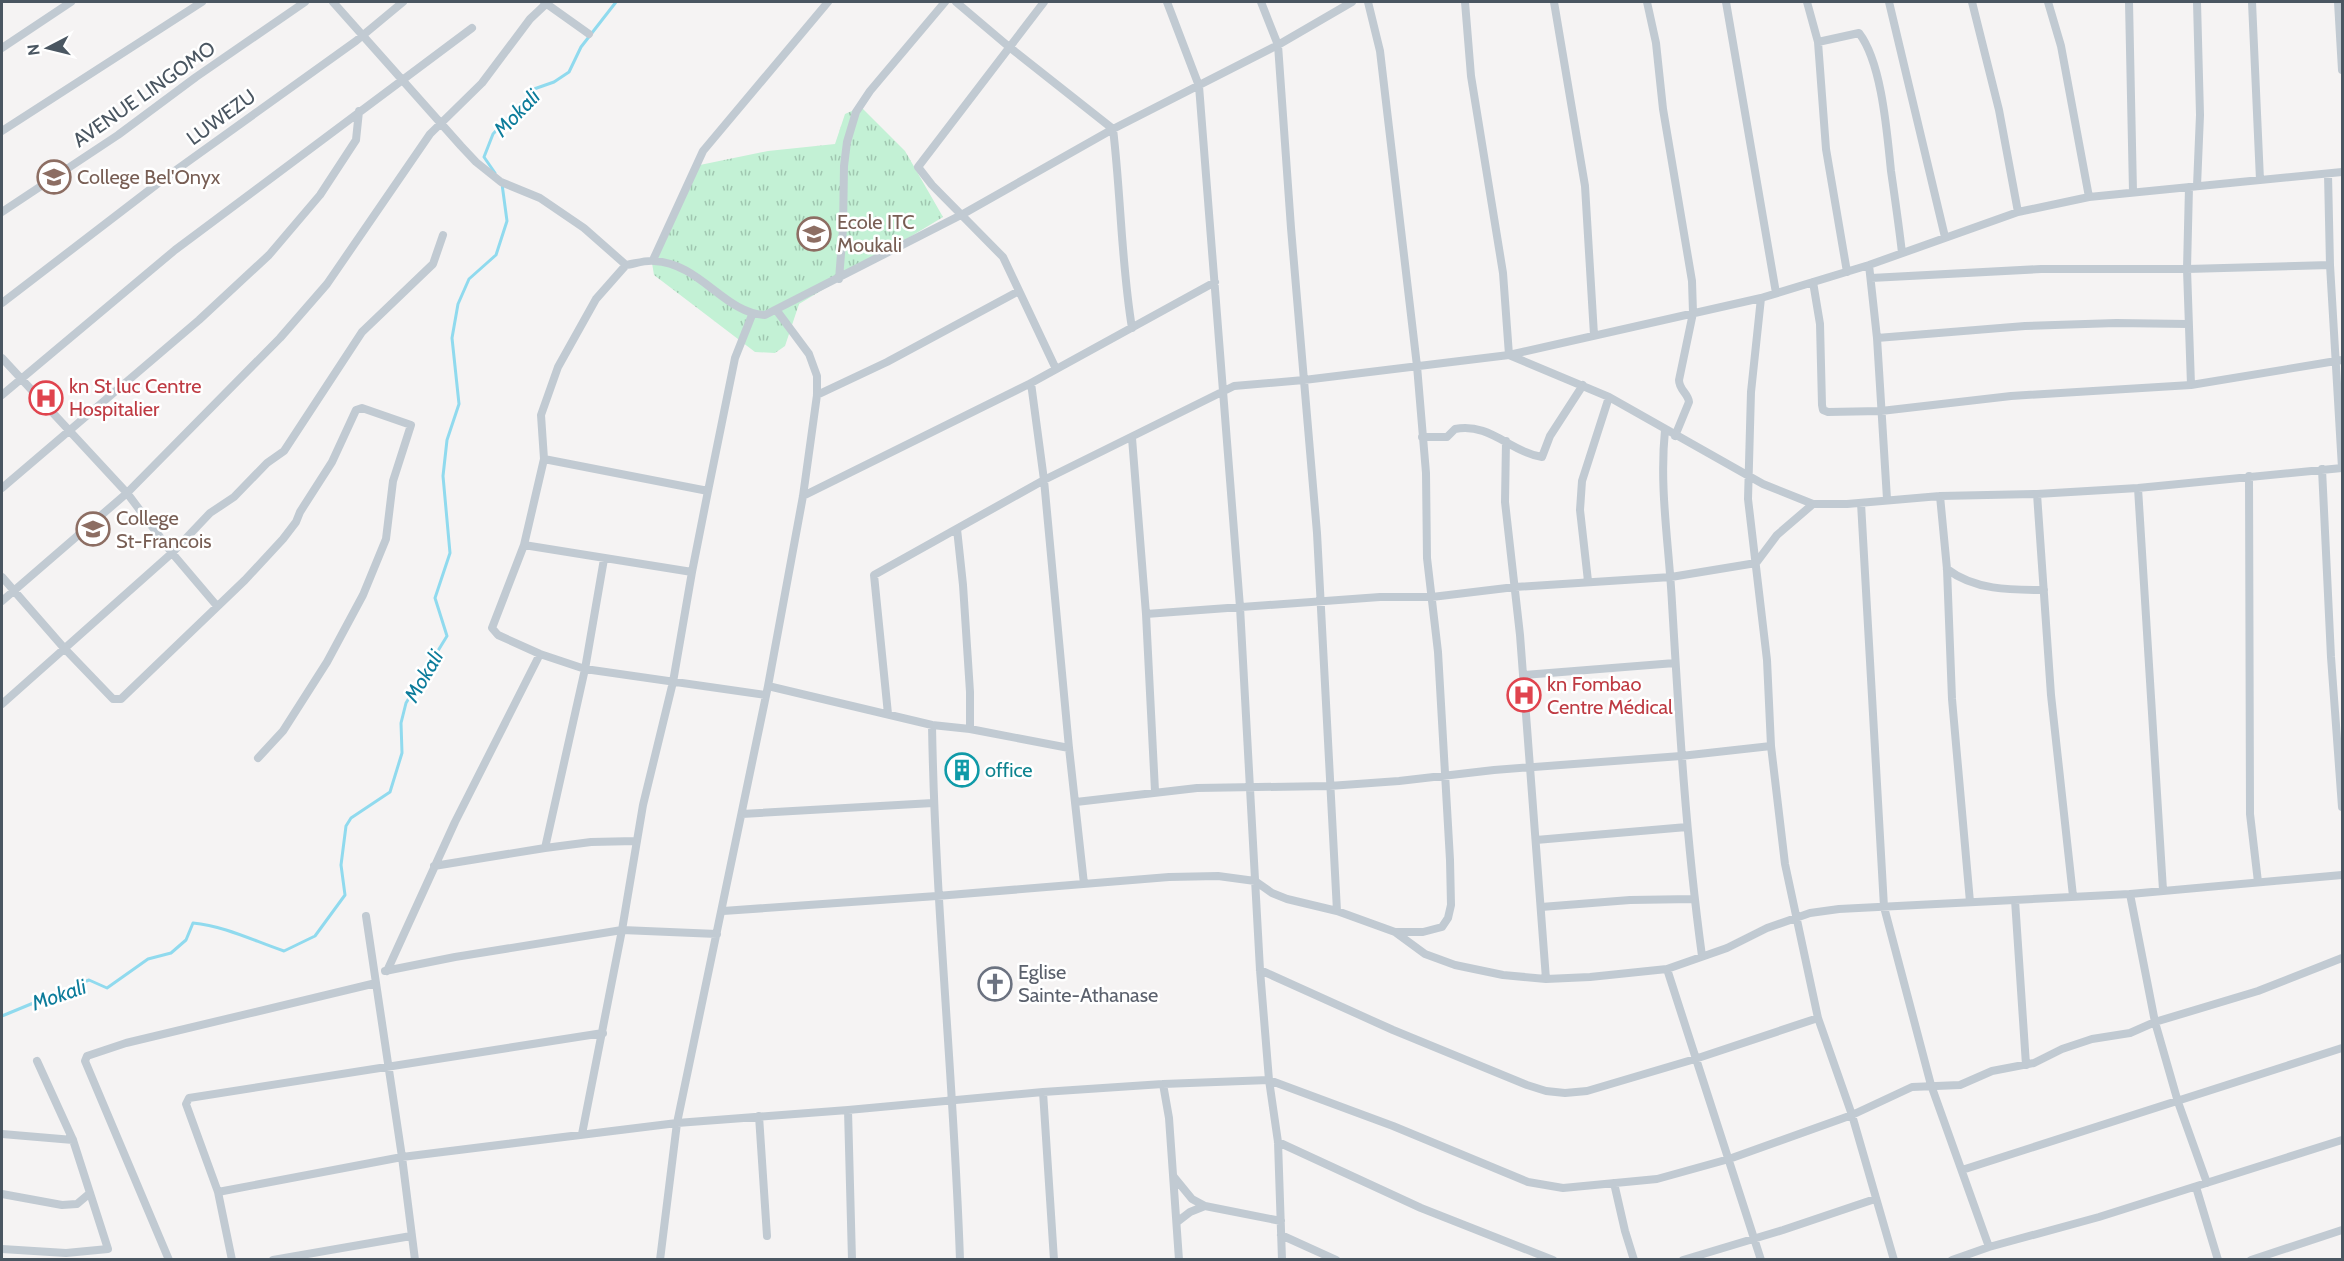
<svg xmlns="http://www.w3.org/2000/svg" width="2344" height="1261" font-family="Cabin,sans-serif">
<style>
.grass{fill:url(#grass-tufts)}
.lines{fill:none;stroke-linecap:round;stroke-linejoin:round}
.stream{stroke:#90daee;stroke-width:3}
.minor{stroke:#c1cad2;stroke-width:8}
.labels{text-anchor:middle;stroke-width:5;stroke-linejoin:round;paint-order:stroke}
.street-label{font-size:20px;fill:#4a5661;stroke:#fff}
.education-label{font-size:20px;fill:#785e54;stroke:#fff;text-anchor:start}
.health-label{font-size:20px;fill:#be3a42;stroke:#fff;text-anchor:start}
.culture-label{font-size:20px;fill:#0d838f;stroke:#fff;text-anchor:start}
.worship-label{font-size:20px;fill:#5b616d;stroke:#fff;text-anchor:start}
.water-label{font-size:21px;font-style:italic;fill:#0c7c9b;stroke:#fff}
</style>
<defs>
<pattern id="grass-tufts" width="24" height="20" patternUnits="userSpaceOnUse" patternTransform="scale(1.5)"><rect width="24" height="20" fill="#c3f1d5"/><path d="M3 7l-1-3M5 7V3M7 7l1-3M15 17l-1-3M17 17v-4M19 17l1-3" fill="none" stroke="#a0c6b0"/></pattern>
</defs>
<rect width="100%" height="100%" fill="#f5f3f3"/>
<path class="grass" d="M 861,107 L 905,151 L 943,217 L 799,304 L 785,346 L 775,353 L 755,352 L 654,275 L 651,257 L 695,166 L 768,151 L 835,144 L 845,114 Z"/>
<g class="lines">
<path class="stream" d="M 495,173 L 484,157 L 493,134 L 534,89 L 554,82 L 569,72 L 581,47 L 616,2
M 2,1016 L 89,980 L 107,988 L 148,959 L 171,953 L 186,940 L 193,923 C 225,926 254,941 284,951 L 315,936 L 345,895 L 341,865 L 346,826 L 351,818 L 390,792 L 402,753 L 401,723 L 406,703 L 447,636 L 435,598 L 450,553 L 443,476 L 447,440 L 459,404 L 452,338 L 458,304 L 469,279 L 496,255 L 507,221 L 502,184"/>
<path class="minor" d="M 333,2 L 461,146 L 476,162 L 501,182 L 540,198 L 584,228 L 626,265 C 634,264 645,260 654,261 C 700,263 725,314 765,315 L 963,214 L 1113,129 L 1278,45 L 1352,2
M 544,2 L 589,34
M 956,2 L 1008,46 L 1113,129 C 1121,195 1121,262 1132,328
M 1044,2 L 918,167 L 932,185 L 1003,257 L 1056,369
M 1167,2 L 1199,86 L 1240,607 L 1260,970 L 1269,1080 L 1278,1142 L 1282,1260
M 1261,2 L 1278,45 L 1291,228 L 1317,533 L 1337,911
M 1368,2 L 1380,51 L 1417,366 L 1426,473 L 1427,558 L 1438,652 L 1450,860 L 1451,905 L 1448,918 L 1442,927 L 1423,932 L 1396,932
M 1465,2 L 1471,76 L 1503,273 L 1509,355
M 1554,2 L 1585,186 L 1594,335
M 1647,2 L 1656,43 L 1663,109 L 1692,281 L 1693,313 L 1679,380 C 1679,390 1688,393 1689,402 L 1675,436
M 1726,2 L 1776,293
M 1807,2 L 1818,42 L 1826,149 L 1847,272
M 1889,2 L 1945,237
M 1972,2 L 1999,110 L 2018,212
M 2048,2 L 2061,46 L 2089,197
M 2129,2 L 2133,192
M 2197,2 L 2200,115 L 2197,186
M 2252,2 L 2260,180
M 2338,2 L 2342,70
M 1818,42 L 1859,33 C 1882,63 1887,133 1891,171 C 1895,199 1899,226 1902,253
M 2,48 L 71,2
M 2,131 L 202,2
M 2328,174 L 2330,265 L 2342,468
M 2189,187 L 2187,269 L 2191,385
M 2,212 L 118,135 L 196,77 L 305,2
M 653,260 L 703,151 L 828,2
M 1869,265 L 1877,338 L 1887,499
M 1871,278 L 2041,269 L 2187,269 L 2330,265
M 839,279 L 843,229 L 844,166 L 847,142 L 856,112 L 870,91 L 945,2
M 1813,282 L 1820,324 L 1822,405 L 1823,410 L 1828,412 L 1881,411 L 2011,396 L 2191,385 L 2342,360
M 1761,298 L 1751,392 L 1748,499 L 1767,660 L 1771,746 L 1785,864 L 1818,1018 L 1852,1115 L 1894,1260
M 2,303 L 165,178 L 356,41 L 403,2
M 752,315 L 735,358 L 708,491 L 544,459 L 524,545 L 492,628 L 498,635 L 540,654 L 585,669 L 766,695
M 1877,338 L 2025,326 L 2116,323 L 2188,324
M 1509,355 L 1609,397 L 1763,484 L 1813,504 L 1847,504 L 1940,496 L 2037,494 L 2138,488 L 2342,468
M 2,358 L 127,493 L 172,553 L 217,606
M 1031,383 L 1044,480 L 1069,748 L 1084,884
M 2,395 L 175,250 L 472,28
M 817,395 L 887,362 L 1019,291
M 1665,430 C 1659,489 1669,544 1672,603 C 1679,721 1686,839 1702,956
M 1422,437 L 1447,437 L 1455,429 C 1489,422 1511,452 1542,457 L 1550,436 L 1583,385
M 1132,438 L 1146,614 L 1155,791
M 1506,441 L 1505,502 L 1520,635 L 1546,979
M 544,459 L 541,415 L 558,367 L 596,299 L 626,265
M 2322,469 L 2331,657 L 2342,807
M 2249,476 L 2250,814 L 2258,882
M 2,488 L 199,320 L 269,255 L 320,195 L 356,140 L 359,111
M 2138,488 L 2163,890
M 2037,494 L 2051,695 L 2073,896
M 803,496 L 1031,383 L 1215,282
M 1940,496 L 1947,569 L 1952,699 L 1970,902
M 1861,503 L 1884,907 L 1931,1085 L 1989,1247
M 957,529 L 963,585 L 970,692 L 970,729
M 524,545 L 692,572 L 708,491
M 1947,569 C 1974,590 2010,590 2044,590
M 2,577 L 64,648 L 113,699 L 121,699 L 245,580 L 283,539 L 296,522 L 300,512 L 332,462 L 356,410 L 362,408 L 411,425 L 393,481 L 386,539 L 363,595 L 327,662 L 283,731 L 258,758
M 1588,581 L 1580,510 L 1582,481 L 1609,397
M 2,601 L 127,493 L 280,338 L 327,284 L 430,134 L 482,83 L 530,19 L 548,2
M 1146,614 L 1380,597 L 1432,597 L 1515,587 L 1671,577 L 1756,563 L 1777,535 L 1813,504
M 1524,675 L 1675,663
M 768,686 L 932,725 L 970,729 L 1069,748
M 2,704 L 172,553 L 210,513 L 234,497 L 267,463 L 284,451 L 362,332 L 433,264 L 443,235
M 888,714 L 874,575 L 1044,480 L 1234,386 L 1304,380 L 1509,355 L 1761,298 L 1869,265 L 2018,212 L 2089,197 L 2342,172
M 932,725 C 935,904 954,1081 960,1260
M 1076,802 L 1197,788 L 1329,786 L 1399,781 L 1494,770 L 1681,756 L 1771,746
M 742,814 L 933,803
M 1536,840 L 1687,827
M 545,848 L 591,842 L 636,841
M 434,866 L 545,848 L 585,669 L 604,559
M 2130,894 L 2155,1022 L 2178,1102 L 2207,1183
M 2015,900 L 2026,1065
M 1541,907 L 1630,900 L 1694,899
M 723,911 L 937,896 L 1169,877 L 1218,876 L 1255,881 L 1272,893 L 1287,899 L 1337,911 L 1395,932 L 1425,954 L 1455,965 L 1503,975 L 1546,979 L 1590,977 L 1667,969 L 1727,948 L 1767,928 L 1810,913 L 1839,909 L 2130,894 L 2342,875
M 366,916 L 402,1157 L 415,1260
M 1667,969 L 1761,1260
M 1260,970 L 1393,1030 L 1527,1085 L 1546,1091 L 1565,1093 L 1587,1091 L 1695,1059 L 1818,1018
M 385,971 L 455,957 L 622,930 L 717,934
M 387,971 L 455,822 L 540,654
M 1163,1084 L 1169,1118 L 1179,1260
M 1043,1092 L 1054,1260
M 848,1110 L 852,1260
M 759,1116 L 767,1236
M 2,1134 L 73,1140
M 582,1134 L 622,930 L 643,805 L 673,682 L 692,572
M 1278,1142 L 1421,1208 L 1553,1260
M 1962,1170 L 2342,1048
M 1174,1177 L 1192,1199 L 1205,1206 L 1281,1221
M 1614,1183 L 1625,1231 L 1634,1260
M 2196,1187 L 2218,1260
M 218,1192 L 402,1157 L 677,1123 L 848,1110 L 1043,1092 L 1163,1084 L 1269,1080 L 1393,1126 L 1528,1182 L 1563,1188 L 1657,1179 L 1729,1159 L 1852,1115 L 1912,1087 L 1960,1085 L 1992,1071 L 2034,1063 L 2062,1049 L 2092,1039 L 2130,1033 L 2155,1022 L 2258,991 L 2342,958
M 2,1194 L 62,1205 L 77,1204 L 90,1193
M 1177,1222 L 1190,1212 L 1205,1206
M 1281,1235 L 1336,1260
M 2,1249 L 66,1253 L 108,1249 L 73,1140 L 37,1061
M 169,1260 L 85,1061 L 87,1056 L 126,1043 L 376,983
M 232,1260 L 218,1192 L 186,1104 L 189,1098 L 603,1033
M 273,1260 L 411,1236
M 660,1260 L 677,1123 L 768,686 L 803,496 L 817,395 L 817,376 L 809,354 L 777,311
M 1683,1260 L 1783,1230 L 1875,1199
M 1952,1260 L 1989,1247 L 2099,1217 L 2342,1140
M 2251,1260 L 2342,1230"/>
</g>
<defs>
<g id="school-ring" transform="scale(1.725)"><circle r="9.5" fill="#fff" stroke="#8d6e63" stroke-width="1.5"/><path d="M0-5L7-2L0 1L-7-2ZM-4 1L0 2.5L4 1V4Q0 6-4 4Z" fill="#8d6e63"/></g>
<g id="hospital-ring" transform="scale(1.725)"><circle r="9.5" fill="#fff" stroke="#e0444e" stroke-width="1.5"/><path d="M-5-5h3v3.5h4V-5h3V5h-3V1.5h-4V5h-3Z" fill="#e0444e"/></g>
<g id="building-ring" transform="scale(1.725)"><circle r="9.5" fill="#fff" stroke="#0f9aa8" stroke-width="1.5"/><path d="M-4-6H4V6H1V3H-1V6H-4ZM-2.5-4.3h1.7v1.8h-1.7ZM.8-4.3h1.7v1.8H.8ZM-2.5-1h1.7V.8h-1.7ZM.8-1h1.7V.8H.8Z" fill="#0f9aa8"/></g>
<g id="church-ring" transform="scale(1.725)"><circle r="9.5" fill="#fff" stroke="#6b7280" stroke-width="1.5"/><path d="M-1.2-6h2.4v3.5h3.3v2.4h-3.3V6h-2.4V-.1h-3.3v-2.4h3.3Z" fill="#6b7280"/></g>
</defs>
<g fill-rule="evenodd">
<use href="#school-ring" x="54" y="177"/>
<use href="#school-ring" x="814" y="234"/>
<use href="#hospital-ring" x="46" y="398"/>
<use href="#school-ring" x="93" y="529"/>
<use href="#hospital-ring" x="1524" y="695"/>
<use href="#building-ring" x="962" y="770"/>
<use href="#church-ring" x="995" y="984"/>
</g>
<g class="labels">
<g class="street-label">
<text transform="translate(144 94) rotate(-35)" y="7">AVENUE LINGOMO</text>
<text transform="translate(221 117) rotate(-36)" y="7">LUWEZU</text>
</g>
<g class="education-label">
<text x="77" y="184">College Bel'Onyx</text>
<text x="837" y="229">Ecole ITC<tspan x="837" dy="23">Moukali</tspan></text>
<text x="116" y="525">College<tspan x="116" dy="23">St-Francois</tspan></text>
</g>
<g class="health-label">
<text x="69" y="393">kn St luc Centre<tspan x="69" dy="23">Hospitalier</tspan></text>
<text x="1547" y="691">kn Fombao<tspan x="1547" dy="23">Centre Médical</tspan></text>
</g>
<g class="culture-label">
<text x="985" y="777">office</text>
</g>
<g class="worship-label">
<text x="1018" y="979">Eglise<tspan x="1018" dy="23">Sainte-Athanase</tspan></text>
</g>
<g class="water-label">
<text transform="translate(517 113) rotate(-46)" y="7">Mokali</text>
<text transform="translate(424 676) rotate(-60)" y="7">Mokali</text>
<text transform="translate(59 995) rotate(-19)" y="7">Mokali</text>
</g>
</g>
<rect width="2344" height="1261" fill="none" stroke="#4a5661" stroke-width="6"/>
<g transform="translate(48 48) rotate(263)" stroke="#ffffff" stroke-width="4.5" paint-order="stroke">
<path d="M0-4.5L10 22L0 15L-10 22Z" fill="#4a5661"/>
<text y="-9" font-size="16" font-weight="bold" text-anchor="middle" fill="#4a5661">N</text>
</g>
</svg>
